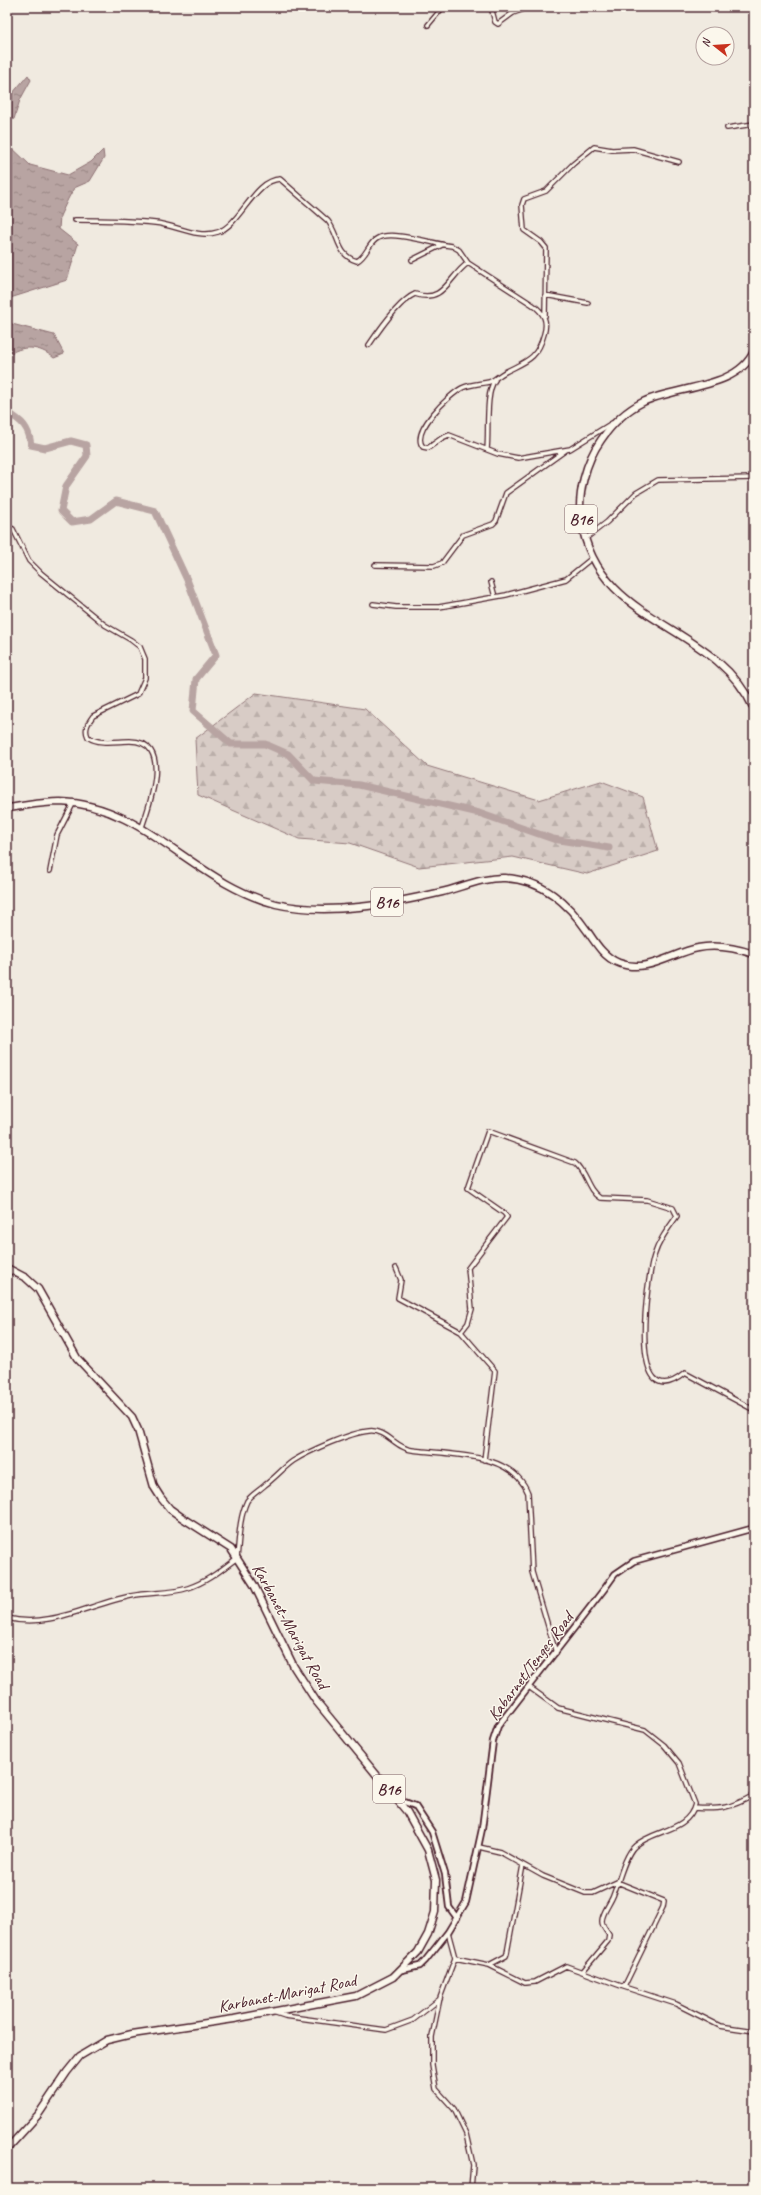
<svg xmlns="http://www.w3.org/2000/svg" width="761" height="2195" font-family="Caveat,sans-serif">
<style>
.forest{fill:url(#forest-firs);stroke:#917678}
.water{fill:url(#water-ripples);stroke:#8c6f72}
.lines{fill:none;stroke-linecap:round;stroke-linejoin:round}
.river{stroke:#b8a4a2;stroke-width:7}
.minor-casing{stroke:#4a1f2b;stroke-width:6}
.tertiary-casing{stroke:#4a1f2b;stroke-width:8}
.primary-casing{stroke:#4a1f2b;stroke-width:9}
.minor{stroke:#fbf7ec;stroke-width:3.5}
.tertiary{stroke:#fbf7ec;stroke-width:4.5}
.primary{stroke:#fbf7ec;stroke-width:6}
.labels{text-anchor:middle;stroke-width:3;stroke-linejoin:round;paint-order:stroke}
.shield{fill:#fbf7ec;stroke:#7f6065;stroke-width:1}
.shield-label{font-size:16px;font-weight:bold;fill:#4a1f2b}
.street-label{font-size:17px;fill:#4a1f2b;stroke:#fbf7ec}
</style>
<defs>
<pattern id="forest-firs" width="22" height="20" patternUnits="userSpaceOnUse"><rect width="22" height="20" fill="#d8ccc6"/><path d="M5 1l3.5 6h-7zM16 11l3.5 6h-7z" fill="#bbafaa"/></pattern>
<pattern id="water-ripples" width="26" height="14" patternUnits="userSpaceOnUse"><rect width="26" height="14" fill="#b8a4a2"/><path d="M2 4q2-2 4 0t4 0M15 11q2-2 4 0t4 0" fill="none" stroke="#988584"/></pattern>
</defs>
<rect width="100%" height="100%" fill="#f0eae0"/>
<filter id="ink" filterUnits="userSpaceOnUse"><feTurbulence type="fractalNoise" baseFrequency=".025" numOctaves="2"/><feDisplacementMap in="SourceGraphic" scale="8" xChannelSelector="R" yChannelSelector="G"/><feConvolveMatrix kernelMatrix="1 2 1 2 8 2 1 2 1" color-interpolation-filters="sRGB"/></filter>
<g filter="url(#ink)">
<path class="forest" d="M 256,693 L 365,709 L 427,766 L 539,800 L 601,781 L 643,797 L 658,851 L 587,874 L 513,857 L 419,867 L 350,843 L 299,839 L 198,795 L 195,739 Z"/>
<path class="water" d="M 28,75 L 31,80 L 20,100 L 14,119 L 7,122 L 7,100 Z
M 7,143 L 30,165 L 68,175 L 91,162 L 103,150 L 104,158 L 90,181 L 74,188 L 68,199 L 60,216 L 59,229 L 78,244 L 67,280 L 7,299 Z
M 7,321 L 12,324 L 54,335 L 64,354 L 54,358 C 40,346 22,344 7,356 Z"/>
<g class="lines">
<path class="river" d="M 7,412 C 22,421 29,427 31,445 L 45,448 L 71,441 L 86,445 L 87,456 L 66,486 L 61,511 L 72,522 L 91,519 L 116,501 L 155,511 L 188,582 L 216,655 L 196,679 L 193,711 L 231,744 L 265,744 L 288,754 L 314,781 L 359,785 L 479,813 L 553,839 L 609,848"/>
<g class="minor-casing">
<path id="minor" d="M 491,7 L 495,22 L 498,24 L 513,13 L 530,7
M 428,25 L 443,7
M 727,128 L 754,124
M 75,220 C 102,220 129,220 155,223 C 176,225 197,239 218,232 C 241,224 254,180 280,179 L 328,221 C 339,235 337,256 357,261 C 367,256 368,243 378,238 C 393,230 433,244 452,246 L 459,250 L 468,263 L 533,305 C 544,313 548,321 544,334 C 537,360 526,361 505,372 C 499,375 495,380 489,382 C 480,384 471,384 462,388 C 449,395 410,432 423,447 L 428,448 L 442,438 L 449,435 L 498,454 L 518,458 L 570,449 L 612,423
M 412,260 L 442,245
M 545,295 L 588,303
M 545,316 L 546,248 L 541,242 L 524,230 L 522,205 L 524,199 L 546,191 L 573,164 L 594,147 L 612,150 L 633,149 L 679,162
M 369,345 C 379,330 399,301 415,294 C 444,304 449,276 468,263
M 487,449 C 489,432 485,392 495,380
M 7,526 L 13,529 L 29,561 L 41,573 L 105,625 L 131,640 L 140,647 L 145,659 L 145,678 L 138,694 L 93,716 C 88,723 84,729 88,737 C 99,745 117,741 130,741 C 174,741 149,806 142,827
M 585,539 L 607,522 L 636,493 L 658,480 L 754,478
M 375,565 L 434,566 L 442,563 L 463,535 L 493,524 L 496,521 L 506,493 L 566,450
M 491,582 L 495,597
M 373,604 L 396,607 L 439,607 L 506,595 L 566,579 L 592,558
M 50,871 L 57,835 L 73,804
M 396,1268 L 401,1280 L 398,1298 L 461,1332 L 495,1371 L 484,1460
M 461,1332 L 468,1323 L 472,1309 L 468,1268 L 507,1217 L 504,1213 L 468,1188 L 488,1131 L 575,1163 C 586,1172 587,1190 600,1198 L 647,1200 L 673,1208 L 677,1216 C 668,1229 659,1240 654,1256 C 647,1278 626,1421 685,1373 L 754,1410
M 7,1618 C 49,1629 90,1604 131,1596 C 150,1592 170,1594 188,1588 C 207,1582 221,1570 237,1558 C 239,1540 239,1518 247,1501 C 251,1495 260,1490 265,1485 C 275,1478 283,1468 293,1461 C 309,1451 349,1433 369,1431 C 387,1429 395,1448 412,1450 C 448,1455 512,1451 528,1493 L 532,1572 L 556,1653
M 529,1687 L 558,1708 L 645,1730 L 664,1745 L 679,1763 L 695,1804 C 688,1832 654,1829 635,1846 C 625,1854 618,1884 613,1896 C 610,1904 602,1913 602,1921 C 602,1927 606,1930 609,1935 L 608,1941 L 583,1971
M 694,1808 C 720,1810 731,1808 754,1795
M 479,1847 L 500,1852 L 543,1876 L 585,1893 L 593,1893 L 617,1882 L 664,1901 L 663,1907 L 624,1987 L 676,2004 L 720,2026 L 754,2031
M 448,1932 L 455,1958 L 440,1998 L 432,2037 L 432,2065 L 436,2089 L 454,2109 L 466,2134 L 473,2165 L 471,2188
M 455,1958 L 489,1965 L 525,1983 L 535,1982 L 566,1966 L 624,1987
M 489,1965 L 506,1956 L 507,1953 L 523,1865
M 273,2012 L 285,2016 L 386,2030 L 413,2020 L 440,1999"/>
</g>
<g class="tertiary-casing">
<path id="tertiary" d="M 397,1799 L 415,1806 L 432,1832 L 445,1874 L 449,1907 L 457,1918
M 402,1970 L 420,1966 L 425,1961 L 448,1932 L 466,1902 L 482,1829 L 493,1741 L 498,1726 L 605,1588 L 615,1574 L 634,1561 L 754,1528"/>
</g>
<g class="primary-casing">
<path id="primary" d="M 754,351 C 738,389 676,386 643,402 C 625,411 612,424 601,440 C 586,461 577,494 581,520 C 598,628 714,620 754,709
M 7,808 C 24,806 42,802 60,802 C 145,804 195,884 276,904 C 327,916 391,904 442,892 C 462,887 484,877 505,878 C 543,880 568,903 588,932 C 596,944 605,958 619,963 C 646,974 672,953 698,948 C 716,944 736,948 754,954
M 7,1268 L 26,1278 L 38,1289 L 77,1358 L 132,1417 L 138,1430 L 154,1487 L 161,1498 L 170,1509 L 184,1519 L 231,1549 L 254,1585 L 294,1667 L 316,1701 L 407,1812 L 428,1850 L 436,1880 L 435,1912 L 428,1934 L 418,1952 L 393,1977 L 356,1996 L 234,2019 L 132,2034 L 107,2040 L 80,2056 L 67,2072 L 38,2115 L 7,2149"/>
</g>
<use href="#minor" class="minor"/>
<use href="#tertiary" class="tertiary"/>
<use href="#primary" class="primary"/>
</g>
</g>
<g class="labels">
<g class="shield">
<rect x="565" y="505" width="32" height="28" rx="3"/>
<rect x="371" y="888" width="32" height="28" rx="3"/>
<rect x="373" y="1775" width="32" height="28" rx="3"/>
</g>
<g class="shield-label">
<text x="581" y="525">B16</text>
<text x="387" y="908">B16</text>
<text x="389" y="1795">B16</text>
</g>
<g class="street-label">
<text transform="translate(291 1626) rotate(61)" y="6">Karbanet-Marigat Road</text>
<text transform="translate(530 1666) rotate(-53)" y="6">Kabarnet/Tenges Road</text>
<text transform="translate(287 1993) rotate(-11)" y="6">Karbanet-Marigat Road</text>
</g>
</g>
<rect width="761" height="2195" fill="none" stroke="#fbf7ec" stroke-width="24"/>
<rect x="12" y="12" width="737" height="2171" fill="none" stroke="#4a1f2b" stroke-width="1.5" filter="url(#ink)"/>
<g transform="translate(715 46) rotate(287)"><circle r="19" fill="#fbf7ec" stroke="#b4a19f"/>
<path d="M0-3L7 15L0 10L-7 15Z" fill="#c8321e"/>
<text y="-6" font-size="11" font-weight="bold" text-anchor="middle" fill="#4a1f2b">N</text>
</g>
</svg>
